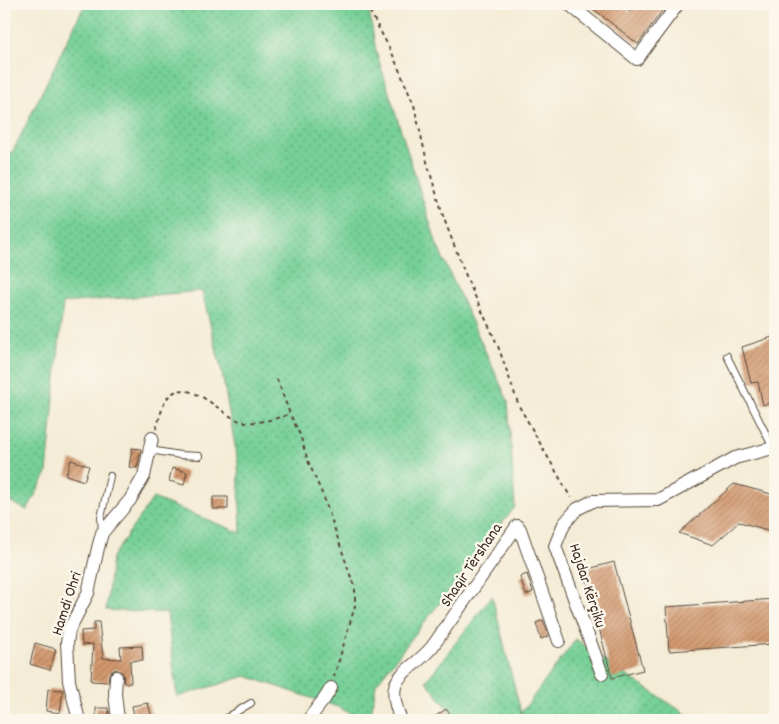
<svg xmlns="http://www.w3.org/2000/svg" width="779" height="724" font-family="Dekko,sans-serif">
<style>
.grass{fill:url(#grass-dots);stroke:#587d5a}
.building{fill:url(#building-hatch)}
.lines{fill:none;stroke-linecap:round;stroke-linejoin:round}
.lane-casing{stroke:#57473a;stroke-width:8}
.street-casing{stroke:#57473a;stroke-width:14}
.path{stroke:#57473a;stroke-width:2;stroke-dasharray:4 4;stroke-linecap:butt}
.lane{stroke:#fff;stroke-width:6}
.street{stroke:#fff;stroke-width:12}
.labels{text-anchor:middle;stroke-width:5;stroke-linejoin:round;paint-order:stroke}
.street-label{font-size:16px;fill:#3b2a1e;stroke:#fbf7ec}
</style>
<defs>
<pattern id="grass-dots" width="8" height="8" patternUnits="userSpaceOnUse" patternTransform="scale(1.25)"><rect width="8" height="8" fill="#76d097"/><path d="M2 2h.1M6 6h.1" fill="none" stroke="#62a97b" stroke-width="1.8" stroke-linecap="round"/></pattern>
<pattern id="building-hatch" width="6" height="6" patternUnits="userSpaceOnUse" patternTransform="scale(1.25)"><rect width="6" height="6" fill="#d3996f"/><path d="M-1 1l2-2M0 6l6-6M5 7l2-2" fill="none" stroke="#ac7d5b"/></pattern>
</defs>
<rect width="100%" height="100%" fill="#fbf7ec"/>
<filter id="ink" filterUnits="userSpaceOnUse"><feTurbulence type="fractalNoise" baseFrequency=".02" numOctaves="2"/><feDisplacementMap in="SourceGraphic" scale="10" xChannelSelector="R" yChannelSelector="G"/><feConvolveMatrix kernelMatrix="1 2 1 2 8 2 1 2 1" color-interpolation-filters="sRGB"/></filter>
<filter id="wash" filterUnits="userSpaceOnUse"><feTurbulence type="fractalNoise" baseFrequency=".0096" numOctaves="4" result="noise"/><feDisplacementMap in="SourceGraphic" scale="20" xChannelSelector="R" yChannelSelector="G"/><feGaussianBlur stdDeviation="1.12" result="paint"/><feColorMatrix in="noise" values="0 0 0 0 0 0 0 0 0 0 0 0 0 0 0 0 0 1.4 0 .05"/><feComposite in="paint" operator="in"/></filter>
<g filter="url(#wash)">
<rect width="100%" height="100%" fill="#f4ecd6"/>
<path class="grass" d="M 85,4 L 368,4 L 376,51 L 437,245 L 508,401 L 515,507 L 376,684 L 370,720 L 363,720 L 338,707 L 246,676 L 177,697 L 167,613 L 106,610 L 112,557 L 153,498 L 241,533 L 238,463 L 222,373 L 202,291 L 63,303 L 47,473 L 27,510 L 4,499 L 4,151 L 12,153 Z
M 492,596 L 521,713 L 576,639 L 609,664 L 695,720 L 457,720 L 426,681 Z"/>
<g id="blocks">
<path class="building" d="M 587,4 L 619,4 L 630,12 L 636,4 L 667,4 L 638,44 Z
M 775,336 L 775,401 L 763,405 L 758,382 L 751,383 L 742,347 Z
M 132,448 L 141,449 L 137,468 L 129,467 Z
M 71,460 L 89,466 L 84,481 L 66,475 Z
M 172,468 L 187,472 L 184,485 L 169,481 Z
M 734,484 L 775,495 L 775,532 L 739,522 L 713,545 L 679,533 Z
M 213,497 L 228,497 L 228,509 L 213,509 Z
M 614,562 L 643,670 L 612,678 L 584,570 Z
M 527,574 L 533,592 L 526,595 L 520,577 Z
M 775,599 L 775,644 L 669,651 L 666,607 Z
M 543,620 L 549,636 L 541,639 L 536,623 Z
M 94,622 L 99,622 L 103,658 L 121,659 L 120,647 L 142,646 L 143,660 L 130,661 L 131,683 L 124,683 L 123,673 L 116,669 L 109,673 L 108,682 L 91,681 L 93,644 L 82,645 L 81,631 L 94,630 Z
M 35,643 L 56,649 L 50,670 L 30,664 Z
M 48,689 L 63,690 L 60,713 L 46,711 Z
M 148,703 L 152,718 L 135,720 L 132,706 Z
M 96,708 L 108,708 L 110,720 L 96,720 Z
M 446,709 L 455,720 L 430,720 Z"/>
</g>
</g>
<g filter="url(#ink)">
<use href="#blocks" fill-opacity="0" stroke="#57473a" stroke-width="1"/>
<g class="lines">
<g class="lane-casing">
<path id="lane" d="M 727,356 L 773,448
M 150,450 L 180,455 L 199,456
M 102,532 L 101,518 L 110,476
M 223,720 L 251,703"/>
</g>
<g class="street-casing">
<path id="street" d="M 571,4 L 570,5 L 637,59 L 678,4
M 602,674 L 555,546 L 564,524 L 577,509 L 593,501 L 658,500 L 735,458 L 773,448
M 116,677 L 115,694 L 118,720
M 79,720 L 69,681 L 67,643 L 69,630 L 88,593 L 98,548 L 102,533 L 130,500 L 144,476 L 152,438
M 308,720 L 325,698 L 331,688
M 401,720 C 382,674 406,677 432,647 L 517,526 L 520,529 L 559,641"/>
</g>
<path class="path" d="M 366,4 L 392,53 L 414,105 L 428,166 L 444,219 L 468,281 L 498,346 L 519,406 L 571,498
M 277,379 L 290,414 L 300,435 L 308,461 L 324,498 L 355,589 L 355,606 L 334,677
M 156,429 C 160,419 162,403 169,396 C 189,376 221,415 240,421 C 256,425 275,419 290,414"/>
<use href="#lane" class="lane"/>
<use href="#street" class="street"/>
</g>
</g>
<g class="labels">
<g class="street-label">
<text transform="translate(470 564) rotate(-56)" y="6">Shaqir Tërshana</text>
<text transform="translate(589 585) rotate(72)" y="6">Hajdar Kërçiku</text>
<text transform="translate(65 603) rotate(-72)" y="6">Hamdi Ohri</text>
</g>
</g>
<rect width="779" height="724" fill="none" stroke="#fbf7ec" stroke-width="20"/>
</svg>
